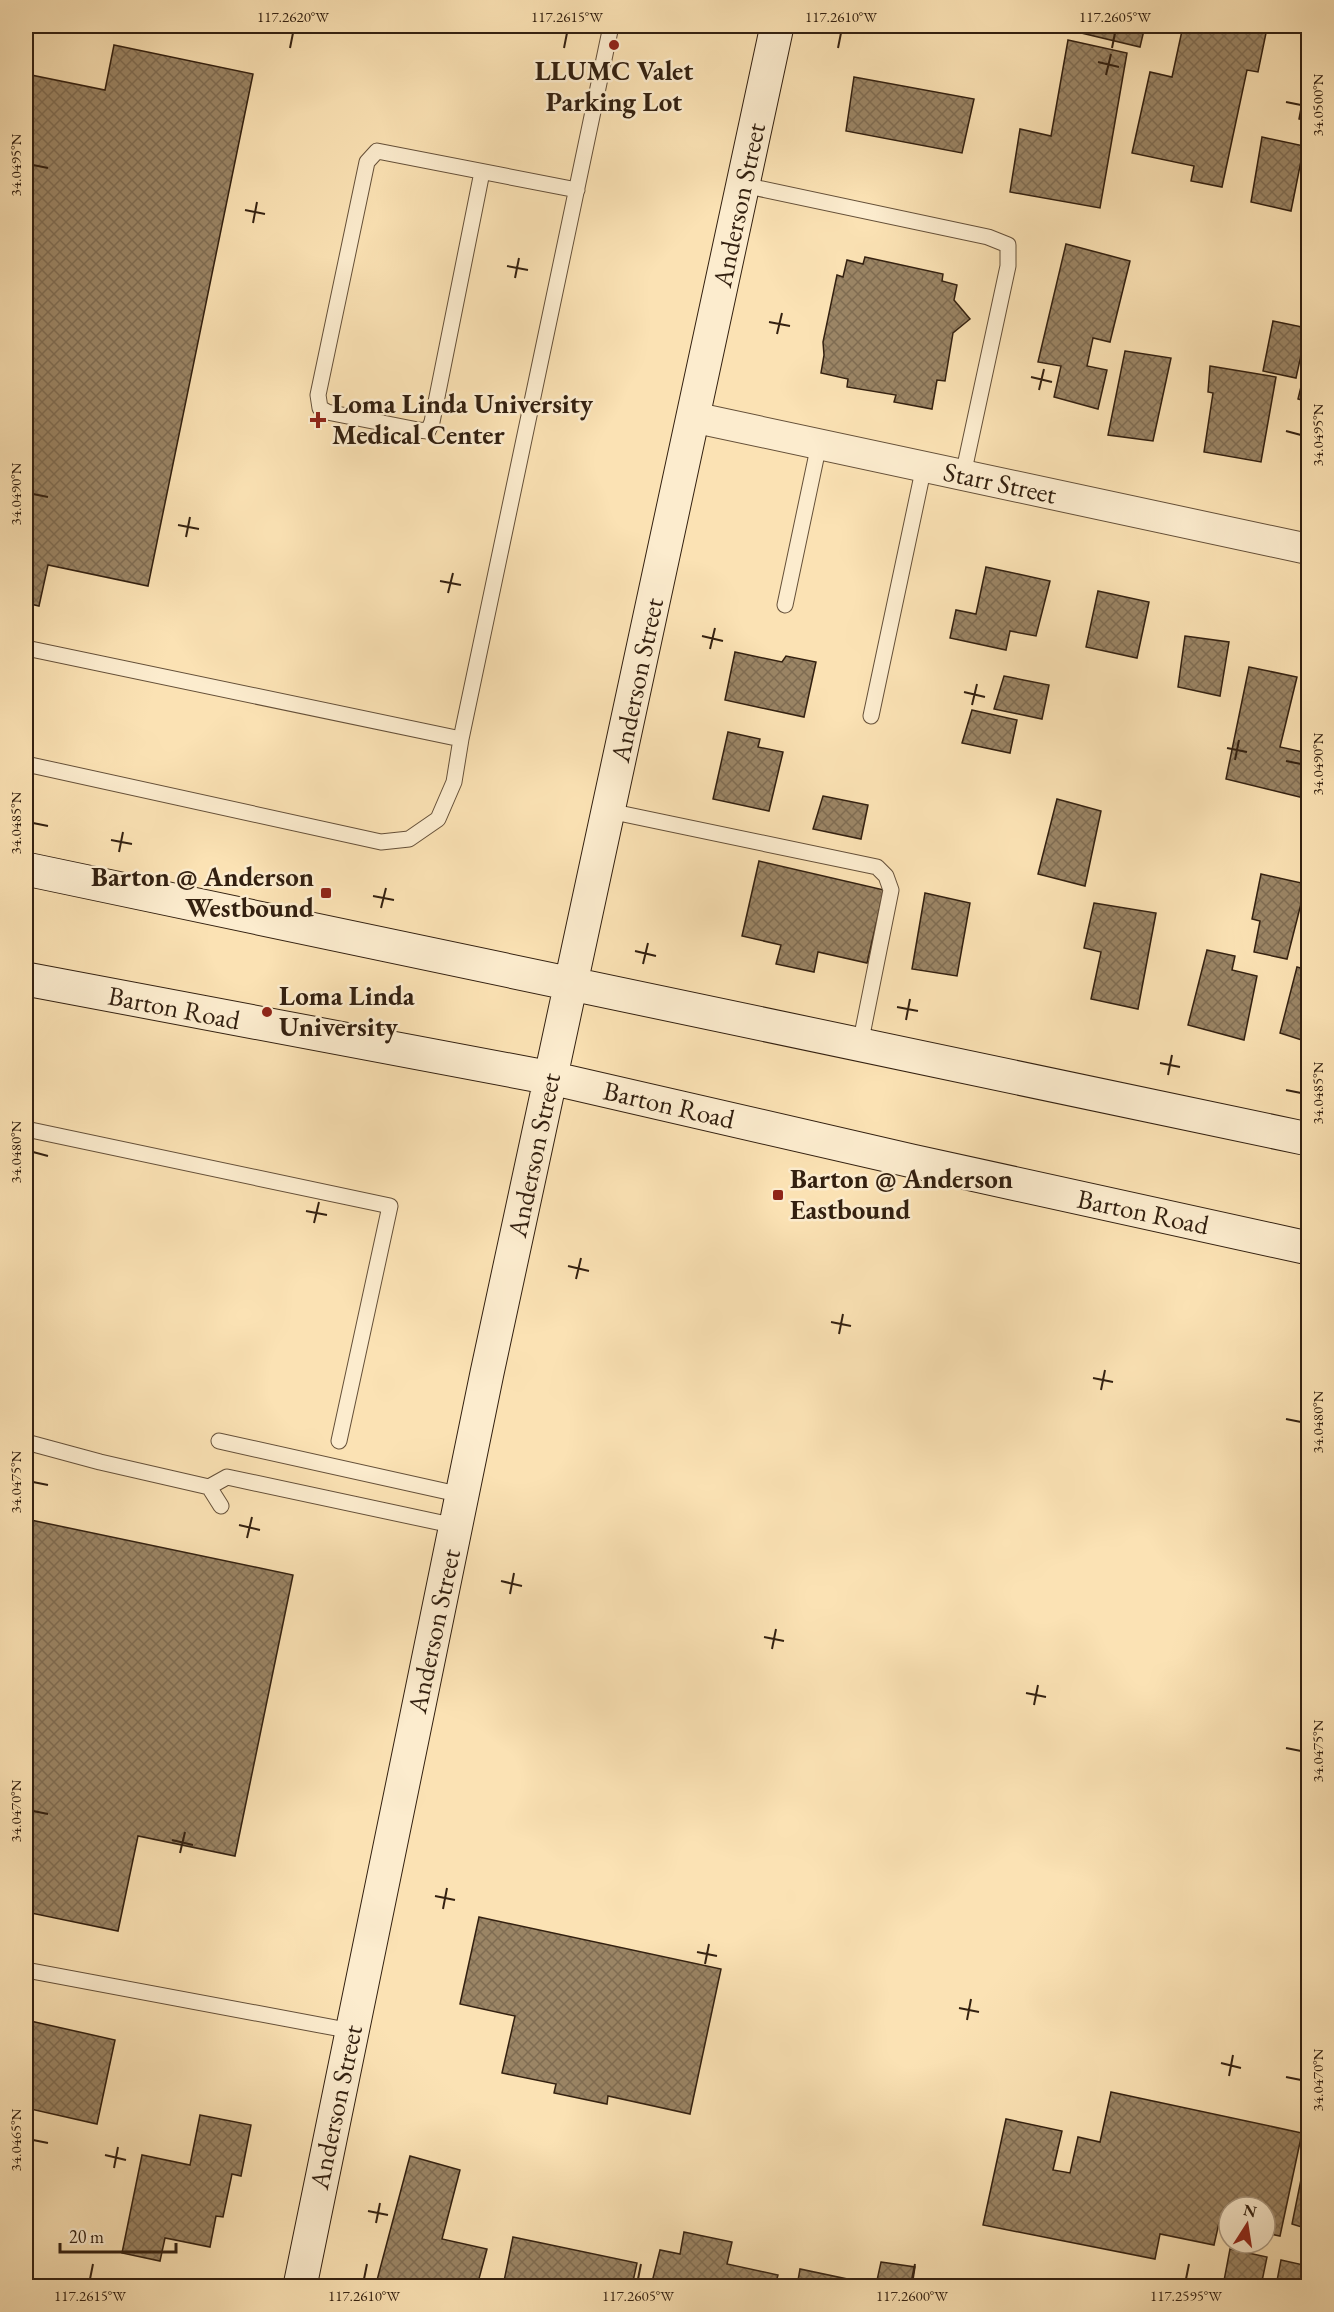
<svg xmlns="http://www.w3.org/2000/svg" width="1334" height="2312" font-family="'EB Garamond',serif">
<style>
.building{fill:url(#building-cross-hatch);stroke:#332010;stroke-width:1.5}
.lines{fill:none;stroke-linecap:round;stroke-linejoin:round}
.lane-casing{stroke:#655039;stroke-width:17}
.street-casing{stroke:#655039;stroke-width:32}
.secondary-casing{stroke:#332010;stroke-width:35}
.lane{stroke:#fcecce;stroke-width:15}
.street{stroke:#fcecce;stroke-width:30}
.secondary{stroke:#fcecce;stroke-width:33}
.ticks{fill:none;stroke:#332010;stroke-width:2}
.poi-dot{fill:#8f2418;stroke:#fcecce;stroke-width:2}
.labels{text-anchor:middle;stroke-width:5;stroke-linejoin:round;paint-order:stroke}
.poi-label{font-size:27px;font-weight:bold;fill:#332010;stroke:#fcecce;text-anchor:start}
.street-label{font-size:27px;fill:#332010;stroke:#fcecce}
.neatline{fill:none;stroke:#332010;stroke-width:2}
.ticks-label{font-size:15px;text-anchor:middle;fill:#332010}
</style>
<defs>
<pattern id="building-cross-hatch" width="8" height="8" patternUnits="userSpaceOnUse" patternTransform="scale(1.5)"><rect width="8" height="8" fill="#9b8565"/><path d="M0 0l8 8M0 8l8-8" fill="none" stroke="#7f6c52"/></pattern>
</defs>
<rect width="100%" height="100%" fill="#fbe2b4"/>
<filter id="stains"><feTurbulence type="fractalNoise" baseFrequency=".00333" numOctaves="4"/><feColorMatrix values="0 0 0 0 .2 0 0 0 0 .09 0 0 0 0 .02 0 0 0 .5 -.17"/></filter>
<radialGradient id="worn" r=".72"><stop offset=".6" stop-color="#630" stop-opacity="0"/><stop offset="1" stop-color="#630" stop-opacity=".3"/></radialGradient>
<path class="building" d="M 1052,26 L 1145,26 L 1140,47 Z
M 1183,26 L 1225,26 L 1266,33 L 1258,72 L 1247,70 L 1222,187 L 1191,181 L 1194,166 L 1132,153 L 1150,72 L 1172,77 Z
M 1068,40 L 1127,53 L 1100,208 L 1010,192 L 1020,129 L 1051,136 Z
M 114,45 L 253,74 L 148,586 L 48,565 L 39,606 L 26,603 L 26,74 L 105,90 Z
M 1308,72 L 1308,121 L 1299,119 Z
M 854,77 L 974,99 L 962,153 L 846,131 Z
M 1262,137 L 1304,146 L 1291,211 L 1251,202 Z
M 1066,244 L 1130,261 L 1110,342 L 1093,338 L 1087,366 L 1107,370 L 1098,409 L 1054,397 L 1061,366 L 1038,362 Z
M 865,257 L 943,274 L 942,281 L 957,285 L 954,300 L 970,319 L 953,333 L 945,381 L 937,380 L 932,409 L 894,402 L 896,395 L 847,387 L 848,379 L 821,373 L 824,355 L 823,342 L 837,275 L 843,277 L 847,260 L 863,264 Z
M 1273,321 L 1307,328 L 1296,378 L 1263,371 Z
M 1125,351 L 1171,358 L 1153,441 L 1108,435 Z
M 1308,358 L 1308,402 L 1298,399 Z
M 1210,366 L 1276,377 L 1261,462 L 1204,452 L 1213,393 L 1208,392 Z
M 986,567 L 1050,581 L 1036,636 L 1010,631 L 1006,650 L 950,638 L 956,610 L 976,614 Z
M 1098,591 L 1149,602 L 1137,658 L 1086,647 Z
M 1185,636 L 1229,642 L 1220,696 L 1178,687 Z
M 735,652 L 782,662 L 786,656 L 816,662 L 804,717 L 725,700 Z
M 1249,667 L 1297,677 L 1280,747 L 1308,753 L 1308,799 L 1226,779 Z
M 1004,676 L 1049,685 L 1042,719 L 994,709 Z
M 972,710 L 1017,720 L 1010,753 L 962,743 Z
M 728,732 L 760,739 L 758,747 L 783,752 L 769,811 L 713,799 Z
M 823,796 L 868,805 L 861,839 L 813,829 Z
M 1057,799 L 1101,811 L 1085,886 L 1038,874 Z
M 759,861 L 884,890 L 867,963 L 818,952 L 814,972 L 776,964 L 781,945 L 742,936 Z
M 1261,874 L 1306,884 L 1287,959 L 1254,952 L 1260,921 L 1252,919 Z
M 925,893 L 970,903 L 957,976 L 912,969 Z
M 1094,903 L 1156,913 L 1138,1009 L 1091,999 L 1101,952 L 1084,948 Z
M 1207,950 L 1235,956 L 1232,970 L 1257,976 L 1244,1040 L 1188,1025 Z
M 1297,967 L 1308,970 L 1308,1054 L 1306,1053 L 1308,1042 L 1280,1033 Z
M 26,1519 L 293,1575 L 235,1856 L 138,1836 L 118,1931 L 26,1912 Z
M 479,1917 L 721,1969 L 690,2114 L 608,2096 L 607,2104 L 554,2093 L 556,2084 L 502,2073 L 515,2016 L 460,2004 Z
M 26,2020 L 115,2040 L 97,2124 L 26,2108 Z
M 1111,2092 L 1302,2133 L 1280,2236 L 1265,2233 L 1265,2207 L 1229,2207 L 1229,2225 L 1219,2223 L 1214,2245 L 1160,2234 L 1155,2259 L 983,2225 L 1006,2119 L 1062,2131 L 1053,2170 L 1070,2173 L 1078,2137 L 1100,2142 Z
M 200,2115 L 251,2125 L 241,2176 L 232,2174 L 223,2217 L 216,2216 L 210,2247 L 165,2238 L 160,2261 L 122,2253 L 142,2155 L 190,2165 Z
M 1308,2145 L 1308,2229 L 1292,2224 Z
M 410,2156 L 460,2170 L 442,2239 L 487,2249 L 477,2286 L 387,2286 L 376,2284 Z
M 684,2232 L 732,2242 L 727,2264 L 778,2275 L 775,2286 L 651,2286 L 660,2250 L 680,2254 Z
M 513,2237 L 637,2263 L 632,2286 L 503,2286 Z
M 1230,2249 L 1267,2257 L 1261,2286 L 1223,2286 Z
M 1281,2260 L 1308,2266 L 1308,2286 L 1276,2286 Z
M 881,2262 L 915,2267 L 912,2286 L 797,2286 L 800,2269 L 876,2285 Z"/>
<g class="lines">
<g class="lane-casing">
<path id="lane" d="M 482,172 L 432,422 L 428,431 L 418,430 L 327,412 L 320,408 L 318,395 L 367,162 L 377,151 L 577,190
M 743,185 L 988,237 L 1008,245 L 1008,266 L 963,475
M 785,605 L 819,444
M 26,648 L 461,739
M 871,716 L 924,466
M 26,764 L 381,842 L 409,839 L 438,819 L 454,782 L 461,739 L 611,26
M 609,811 L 877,867 L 886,876 L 891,890 L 860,1045
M 26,1129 L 390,1206 L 339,1441
M 219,1441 L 462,1495
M 26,1442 L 100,1462 L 209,1487
M 221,1506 L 209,1487 L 227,1477 L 456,1526
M 26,1970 L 352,2031"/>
</g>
<g class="street-casing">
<path id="street" d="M 692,417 L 1308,549"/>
</g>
<g class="secondary-casing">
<path id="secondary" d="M 26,869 L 1308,1139
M 26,979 L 551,1078 L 912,1161 L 1308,1248
M 300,2286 L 487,1373 L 777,26"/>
</g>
<use href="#lane" class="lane"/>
<use href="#street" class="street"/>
<use href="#secondary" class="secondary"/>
</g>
<path class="ticks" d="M 290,48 L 293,33M 564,48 L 567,33M 838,48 L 841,33M 1112,48 L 1115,33M 1098,62 L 1119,67M 1106,75 L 1111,54M 1286,102 L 1301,105M 33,165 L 48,168M 245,210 L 265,214M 253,223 L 257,202M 507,266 L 528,270M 515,278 L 519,258M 769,322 L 790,326M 777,334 L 782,313M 1031,377 L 1052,382M 1039,390 L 1044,369M 1286,431 L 1301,435M 33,494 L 48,497M 178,525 L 199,529M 186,537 L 190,517M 440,581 L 461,585M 448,593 L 453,573M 702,636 L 723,641M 710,649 L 715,628M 964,692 L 985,697M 972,705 L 977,684M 1227,748 L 1247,752M 1235,760 L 1239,740M 1286,761 L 1301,764M 33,823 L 48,826M 111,840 L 132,844M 119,852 L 123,832M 373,896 L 394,900M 381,908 L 386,888M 635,951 L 656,956M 643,964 L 648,943M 897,1007 L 918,1011M 906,1020 L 910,999M 1160,1063 L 1180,1067M 1168,1075 L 1172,1055M 1286,1090 L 1301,1093M 33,1152 L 48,1156M 306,1211 L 327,1215M 314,1223 L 319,1202M 568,1266 L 589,1271M 576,1279 L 581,1258M 831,1322 L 851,1326M 839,1334 L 843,1314M 1093,1378 L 1113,1382M 1101,1390 L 1105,1370M 1286,1419 L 1301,1422M 33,1482 L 48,1485M 239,1525 L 260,1530M 247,1538 L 252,1517M 501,1581 L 522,1586M 510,1594 L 514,1573M 764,1637 L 784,1641M 772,1649 L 776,1629M 1026,1693 L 1046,1697M 1034,1705 L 1038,1685M 1286,1748 L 1301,1751M 33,1811 L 48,1814M 172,1840 L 193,1845M 180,1853 L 185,1832M 435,1896 L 455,1900M 443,1909 L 447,1888M 697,1952 L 717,1956M 705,1964 L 709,1944M 959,2008 L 979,2012M 967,2020 L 971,1999M 1221,2063 L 1241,2068M 1229,2076 L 1233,2055M 1286,2077 L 1301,2080M 33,2140 L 48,2143M 105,2155 L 126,2160M 114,2168 L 118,2147M 368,2211 L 388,2215M 376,2223 L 380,2203M 90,2279 L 93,2264M 364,2279 L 367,2264M 638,2279 L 641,2264M 912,2279 L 915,2264M 1186,2279 L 1189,2264"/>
<g class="poi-dot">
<circle cx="614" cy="45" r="6"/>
<path d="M315 411h6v6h6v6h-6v6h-6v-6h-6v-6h6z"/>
<rect x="320" y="887" width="12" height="12" rx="3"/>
<circle cx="267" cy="1012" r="6"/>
<rect x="772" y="1189" width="12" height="12" rx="3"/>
</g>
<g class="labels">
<g class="poi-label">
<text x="614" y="80" text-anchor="middle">LLUMC Valet<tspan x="614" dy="31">Parking Lot</tspan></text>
<text x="332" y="413">Loma Linda University<tspan x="332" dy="31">Medical Center</tspan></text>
<text x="314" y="886" text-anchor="end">Barton @ Anderson<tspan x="314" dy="31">Westbound</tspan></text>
<text x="279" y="1005">Loma Linda<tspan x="279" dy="31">University</tspan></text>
<text x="790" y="1188">Barton @ Anderson<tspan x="790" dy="31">Eastbound</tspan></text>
</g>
<g class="street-label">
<text transform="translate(739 205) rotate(-78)" y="9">Anderson Street</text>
<text transform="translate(1000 483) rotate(12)" y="9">Starr Street</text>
<text transform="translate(637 680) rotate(-78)" y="9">Anderson Street</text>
<text transform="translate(174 1008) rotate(11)" y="9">Barton Road</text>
<text transform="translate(669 1105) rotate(13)" y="9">Barton Road</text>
<text transform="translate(534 1155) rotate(-78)" y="9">Anderson Street</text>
<text transform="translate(1143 1212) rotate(12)" y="9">Barton Road</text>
<text transform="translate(434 1631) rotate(-78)" y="9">Anderson Street</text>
<text transform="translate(336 2107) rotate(-78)" y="9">Anderson Street</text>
</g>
</g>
<rect width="1334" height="2312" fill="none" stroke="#fbe2b4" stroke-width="66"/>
<g transform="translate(1247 2225) rotate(12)"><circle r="28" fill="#fcecce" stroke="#ac9a82" stroke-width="1.5"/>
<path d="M0-4.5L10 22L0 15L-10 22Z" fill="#8f2418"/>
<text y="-9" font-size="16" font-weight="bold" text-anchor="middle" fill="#332010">N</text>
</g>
<path d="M60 2243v9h116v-9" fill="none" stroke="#332010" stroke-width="3"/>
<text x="69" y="2243" font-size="18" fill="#332010" stroke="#fcecce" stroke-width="4.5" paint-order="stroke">20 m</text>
<rect x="33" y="33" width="1268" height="2246" class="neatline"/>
<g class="ticks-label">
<text x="293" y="22">117.2620°W</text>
<text x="567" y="22">117.2615°W</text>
<text x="841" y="22">117.2610°W</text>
<text x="1115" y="22">117.2605°W</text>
<text transform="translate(1318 105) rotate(-90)" y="5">34.0500°N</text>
<text transform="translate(16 165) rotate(-90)" y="5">34.0495°N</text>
<text transform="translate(1318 435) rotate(-90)" y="5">34.0495°N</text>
<text transform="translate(16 494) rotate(-90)" y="5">34.0490°N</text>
<text transform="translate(1318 764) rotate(-90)" y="5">34.0490°N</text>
<text transform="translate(16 823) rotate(-90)" y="5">34.0485°N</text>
<text transform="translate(1318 1093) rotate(-90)" y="5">34.0485°N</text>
<text transform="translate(16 1152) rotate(-90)" y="5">34.0480°N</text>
<text transform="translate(1318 1422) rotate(-90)" y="5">34.0480°N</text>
<text transform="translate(16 1482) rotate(-90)" y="5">34.0475°N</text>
<text transform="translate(1318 1751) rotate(-90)" y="5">34.0475°N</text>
<text transform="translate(16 1811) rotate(-90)" y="5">34.0470°N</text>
<text transform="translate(1318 2080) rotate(-90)" y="5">34.0470°N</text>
<text transform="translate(16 2140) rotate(-90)" y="5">34.0465°N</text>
<text x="90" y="2301">117.2615°W</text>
<text x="364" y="2301">117.2610°W</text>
<text x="638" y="2301">117.2605°W</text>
<text x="912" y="2301">117.2600°W</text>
<text x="1186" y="2301">117.2595°W</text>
</g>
<rect width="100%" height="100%" filter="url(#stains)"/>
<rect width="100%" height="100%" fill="url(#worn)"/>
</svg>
